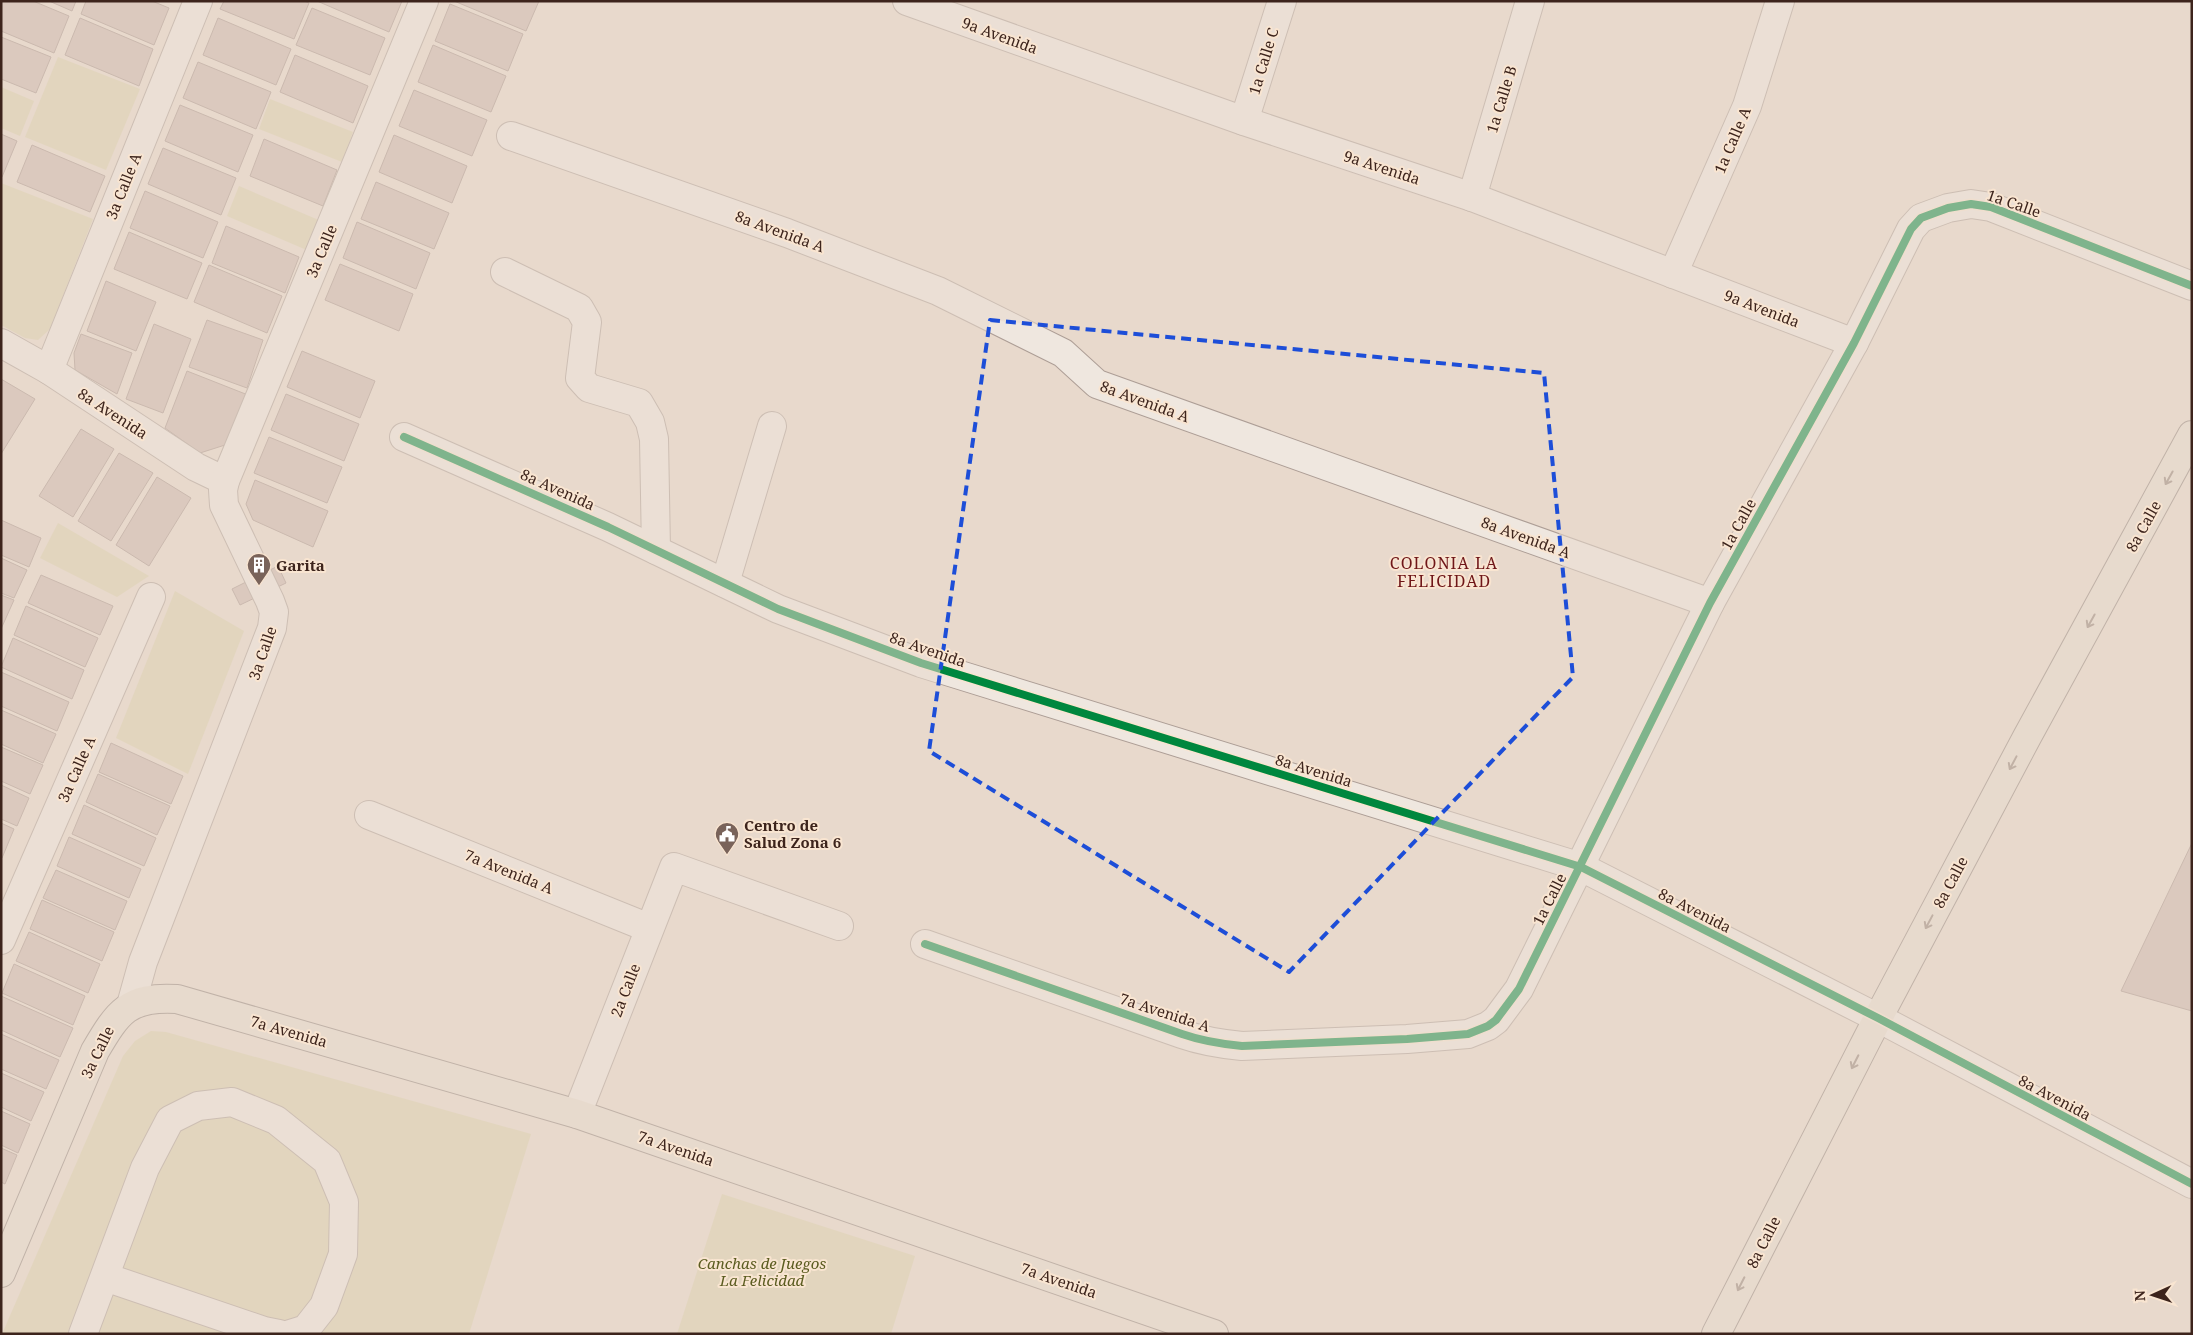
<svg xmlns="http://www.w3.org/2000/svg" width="2193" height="1335" font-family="'Noto Serif',serif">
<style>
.green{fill:#dcd1ad}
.building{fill:#ccb6ad;stroke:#a8938b}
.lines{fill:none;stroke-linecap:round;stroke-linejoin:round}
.minor-casing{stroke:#ad9e96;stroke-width:30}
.major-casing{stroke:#92847c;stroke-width:30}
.minor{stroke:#efe7df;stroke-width:28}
.major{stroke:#e7dbcf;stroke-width:28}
.cycleway-casing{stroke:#f9e5d1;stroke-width:11}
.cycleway{stroke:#00873e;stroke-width:8}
.oneway{stroke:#928076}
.marked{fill:none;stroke:#1d4ed8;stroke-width:4;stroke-dasharray:10 6;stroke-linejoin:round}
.labels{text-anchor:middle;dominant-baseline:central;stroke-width:4;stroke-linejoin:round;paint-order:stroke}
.street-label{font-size:15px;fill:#3d241c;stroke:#f9e5d1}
.poi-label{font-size:15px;font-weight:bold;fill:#3d241c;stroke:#f9e5d1;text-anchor:start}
.park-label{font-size:15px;font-style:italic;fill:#5b5c20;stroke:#f9e5d1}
.neighbourhood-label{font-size:16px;letter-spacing:1px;fill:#6f1618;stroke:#f9e5d1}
</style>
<rect width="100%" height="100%" fill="#e8d9cc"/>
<g class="green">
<polygon points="58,57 140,89 106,170 25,137"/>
<polygon points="1,87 34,101 20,136 1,128"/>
<polygon points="270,99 353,132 342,162 259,129"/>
<polygon points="1,183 93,219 50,329 38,340 25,338 1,325"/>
<polygon points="239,186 321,221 309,251 227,216"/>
<polygon points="58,523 149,576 117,597 40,558"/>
<polygon points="175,591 244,631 188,774 116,738"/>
<polygon points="151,1031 166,1032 531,1134 469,1334 2,1334 123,1056 135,1041"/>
<polygon points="722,1194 915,1256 891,1334 677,1334"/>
</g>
<g class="building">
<polygon points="1,1 33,1 69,16 54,53 1,31"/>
<polygon points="49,1 76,1 72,11"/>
<polygon points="86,1 152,1 169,8 154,45 81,14"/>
<polygon points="224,1 304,1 309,3 294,39 220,9"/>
<polygon points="317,1 402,1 389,32"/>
<polygon points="454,1 539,1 526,31"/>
<polygon points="450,4 523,34 508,71 435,41"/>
<polygon points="312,8 385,38 370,75 296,45"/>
<polygon points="80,18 153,49 139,86 65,55"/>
<polygon points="218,18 291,49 276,85 203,55"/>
<polygon points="1,37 51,57 36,93 1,79"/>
<polygon points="433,45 506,76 491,112 418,82"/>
<polygon points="295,55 368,86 353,123 280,92"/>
<polygon points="198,62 271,92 256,129 183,98"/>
<polygon points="414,90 487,120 472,156 399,126"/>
<polygon points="180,105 253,135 238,172 165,141"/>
<polygon points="1,134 17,141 2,177 1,176"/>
<polygon points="394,135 467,166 452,203 379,172"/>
<polygon points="264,139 337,170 323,206 250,176"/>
<polygon points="32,145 105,176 90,212 17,182"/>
<polygon points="163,148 236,178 221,215 148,184"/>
<polygon points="376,182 449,213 434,249 361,219"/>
<polygon points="145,191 218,222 203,258 130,228"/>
<polygon points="357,222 430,253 416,289 343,258"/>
<polygon points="226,226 299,257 285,293 212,263"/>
<polygon points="129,232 202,263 187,299 114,269"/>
<polygon points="340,264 413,294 399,331 325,300"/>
<polygon points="209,265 282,296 267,333 194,302"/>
<polygon points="106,281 156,302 136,351 87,331"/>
<polygon points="207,320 263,340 247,388 189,367"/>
<polygon points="154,324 191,339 163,413 126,399"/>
<polygon points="81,334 132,353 117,394 75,370 74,353"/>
<polygon points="302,351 375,381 360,418 287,387"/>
<polygon points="187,371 248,395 225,445 200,453 165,428"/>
<polygon points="1,379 35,399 1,454"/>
<polygon points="286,394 359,424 344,461 271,430"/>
<polygon points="81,429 114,449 73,517 39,496"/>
<polygon points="269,437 342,467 327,503 254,473"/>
<polygon points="119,453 153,473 111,541 78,521"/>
<polygon points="157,477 191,498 149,566 116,545"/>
<polygon points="255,480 328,511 313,547 253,520 246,504"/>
<polygon points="1,520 41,538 29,567 1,555"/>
<polygon points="1,558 27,570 14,598 1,593"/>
<polygon points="278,566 286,583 240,605 232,589"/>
<polygon points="41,575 113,606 100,635 28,603"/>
<polygon points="1,595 14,600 1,629"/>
<polygon points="26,606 98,638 85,667 14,635"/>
<polygon points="13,638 84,670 72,699 1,667"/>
<polygon points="1,672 69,702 57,731 1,706"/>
<polygon points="1,710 56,734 43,763 1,744"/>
<polygon points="111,743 183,776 171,804 99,772"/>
<polygon points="1,747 43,765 30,794 1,781"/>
<polygon points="98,774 170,806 157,835 86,802"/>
<polygon points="1,785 29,798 17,826 1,819"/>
<polygon points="84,805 156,838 144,866 72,834"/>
<polygon points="1,823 14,829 2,858 1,858"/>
<polygon points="69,837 141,869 129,898 57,866"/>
<polygon points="2192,843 2192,1011 2121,991"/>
<polygon points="56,870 127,901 115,930 43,898"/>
<polygon points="42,900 114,932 102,961 30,929"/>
<polygon points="29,932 100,964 88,993 16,961"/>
<polygon points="14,964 85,996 73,1025 2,993"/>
<polygon points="1,996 73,1028 60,1057 1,1030"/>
<polygon points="1,1034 59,1060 46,1089 1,1069"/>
<polygon points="1,1073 44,1092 31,1121 1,1107"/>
<polygon points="1,1111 30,1124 18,1153 1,1145"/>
<polygon points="1,1148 17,1155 5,1184 1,1182"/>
</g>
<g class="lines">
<g class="minor-casing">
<g id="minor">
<polyline points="907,1 1244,121 1472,197 1854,343"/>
<polyline points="1244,121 1282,1"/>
<polyline points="511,136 787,233 938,291 1063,353 1097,384 1710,603"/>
<polyline points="1472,197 1530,1"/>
<polyline points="505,272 579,308 587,322 580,378 589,388 639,403 650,422 654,439 656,550"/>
<polyline points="1673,274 1747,106 1780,1"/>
<polyline points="1,343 49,370 196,467 225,481"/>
<polyline points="49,370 198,1"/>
<polyline points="404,437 608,527 778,609 921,663 1581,867 1878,1018 2192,1184"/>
<polyline points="725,583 772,426"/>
<polyline points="369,815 649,928"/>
<polyline points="1,940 151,597"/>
<path d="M925,944l257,90c20,7 39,10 60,12l165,-7 61,-5 20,-8 8,-6 23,-31 191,-386 144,-260 57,-114 10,-11 27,-10 23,-4 20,3 201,79"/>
<polyline points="131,1005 143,962 272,628 274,612 270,601 224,505 223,490 225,481 424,1"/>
<polyline points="577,1114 674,867 839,926"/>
<polyline points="105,1277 264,1331 279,1334"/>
<polyline points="83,1334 145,1168 170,1120 198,1106 232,1102 276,1120 327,1161 344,1202 343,1254 324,1306 306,1329 290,1334"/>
</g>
</g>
<g class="major-casing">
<g id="major">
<path d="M1,1273l94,-222c23,-39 33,-55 82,-52l400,115 637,220"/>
<polyline points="1716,1334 1878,1018 2027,737 2192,435"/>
</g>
</g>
<use href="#minor" class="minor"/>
<use href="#major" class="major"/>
<g class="cycleway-casing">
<g id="cycleway">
<polyline points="404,437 608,527 778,609 921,663 1581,867 1878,1018 2192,1184"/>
<path d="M925,944l257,90c20,7 39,10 60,12l165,-7 61,-5 20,-8 8,-6 23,-31 191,-386 144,-260 57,-114 10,-11 27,-10 23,-4 20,3 201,79"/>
</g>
</g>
<use href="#cycleway" class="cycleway"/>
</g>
<defs><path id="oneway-shaft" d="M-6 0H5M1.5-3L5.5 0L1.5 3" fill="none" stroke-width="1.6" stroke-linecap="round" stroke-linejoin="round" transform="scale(1.25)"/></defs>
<g class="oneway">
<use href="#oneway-shaft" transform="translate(2169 478) rotate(119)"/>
<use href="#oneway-shaft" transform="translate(2091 621) rotate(119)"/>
<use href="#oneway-shaft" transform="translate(2013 763) rotate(118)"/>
<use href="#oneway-shaft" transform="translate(1929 922) rotate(118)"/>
<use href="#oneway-shaft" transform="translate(1855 1062) rotate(117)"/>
<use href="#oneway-shaft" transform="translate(1741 1284) rotate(117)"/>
</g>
<path d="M0 0H2193V1335H0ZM990,320l554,53 29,304 -284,295 -360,-221z" fill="#e8d9cc" fill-opacity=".55" fill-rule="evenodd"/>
<path class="marked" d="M990,320l554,53 29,304 -284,295 -360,-221z"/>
<defs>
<g id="building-pin" transform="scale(1.25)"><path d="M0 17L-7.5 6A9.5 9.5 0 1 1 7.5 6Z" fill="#79635a" stroke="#f9e5d1"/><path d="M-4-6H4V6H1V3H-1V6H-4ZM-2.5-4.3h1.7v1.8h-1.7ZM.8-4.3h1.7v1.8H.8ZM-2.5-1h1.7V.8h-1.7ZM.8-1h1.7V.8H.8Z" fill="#fff"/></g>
<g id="civic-pin" transform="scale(1.25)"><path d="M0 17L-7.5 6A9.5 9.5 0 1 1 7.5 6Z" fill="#79635a" stroke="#f9e5d1"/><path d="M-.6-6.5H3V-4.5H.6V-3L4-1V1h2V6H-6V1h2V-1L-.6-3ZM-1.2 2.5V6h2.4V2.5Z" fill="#fff"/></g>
</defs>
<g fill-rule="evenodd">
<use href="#building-pin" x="259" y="565"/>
<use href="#civic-pin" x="727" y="834"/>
</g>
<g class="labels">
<g class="street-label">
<text transform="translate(1000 35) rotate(20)">9a Avenida</text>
<text transform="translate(1263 61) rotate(-73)">1a Calle C</text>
<text transform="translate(1501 99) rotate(-73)">1a Calle B</text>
<text transform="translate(1732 140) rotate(-67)">1a Calle A</text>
<text transform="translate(1382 167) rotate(18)">9a Avenida</text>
<text transform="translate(123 186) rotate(-68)">3a Calle A</text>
<text transform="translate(2014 203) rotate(19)">1a Calle</text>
<text transform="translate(780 231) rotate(20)">8a Avenida A</text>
<text transform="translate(321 251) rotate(-67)">3a Calle</text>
<text transform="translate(1762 308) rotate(21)">9a Avenida</text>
<text transform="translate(1145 401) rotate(20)">8a Avenida A</text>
<text transform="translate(113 413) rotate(33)">8a Avenida</text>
<text transform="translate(558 489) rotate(24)">8a Avenida</text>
<text transform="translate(1738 524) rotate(-61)">1a Calle</text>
<text transform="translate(2143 526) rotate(-61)">8a Calle</text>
<text transform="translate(1526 537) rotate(20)">8a Avenida A</text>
<text transform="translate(928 649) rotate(19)">8a Avenida</text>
<text transform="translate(262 653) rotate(-71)">3a Calle</text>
<text transform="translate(76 769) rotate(-66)">3a Calle A</text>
<text transform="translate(1314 770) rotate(17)">8a Avenida</text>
<text transform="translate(509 871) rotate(22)">7a Avenida A</text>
<text transform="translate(1950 882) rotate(-62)">8a Calle</text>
<text transform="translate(1549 899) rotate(-63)">1a Calle</text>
<text transform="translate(1695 910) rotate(27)">8a Avenida</text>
<text transform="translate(625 990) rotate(-69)">2a Calle</text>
<text transform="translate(1165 1012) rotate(18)">7a Avenida A</text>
<text transform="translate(289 1031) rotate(16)">7a Avenida</text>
<text transform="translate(97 1052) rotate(-64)">3a Calle</text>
<text transform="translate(2055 1097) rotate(28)">8a Avenida</text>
<text transform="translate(676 1148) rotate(19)">7a Avenida</text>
<text transform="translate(1763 1242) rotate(-63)">8a Calle</text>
<text transform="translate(1059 1280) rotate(19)">7a Avenida</text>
</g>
<g class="poi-label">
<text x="276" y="565">Garita</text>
<text x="744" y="825">Centro de<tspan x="744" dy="17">Salud Zona 6</tspan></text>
</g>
<g class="park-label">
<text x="762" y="1263">Canchas de Juegos<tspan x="762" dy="17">La Felicidad</tspan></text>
</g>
<g class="neighbourhood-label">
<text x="1444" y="563">COLONIA LA<tspan x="1444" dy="18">FELICIDAD</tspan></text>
</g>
</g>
<rect width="2193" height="1335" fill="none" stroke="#3d241c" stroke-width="5"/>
<g transform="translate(2153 1295) rotate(267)" stroke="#f9e5d1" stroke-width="4" paint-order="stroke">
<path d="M0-4L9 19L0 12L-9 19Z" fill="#3d241c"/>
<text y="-8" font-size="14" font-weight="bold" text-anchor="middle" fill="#3d241c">N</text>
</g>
</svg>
